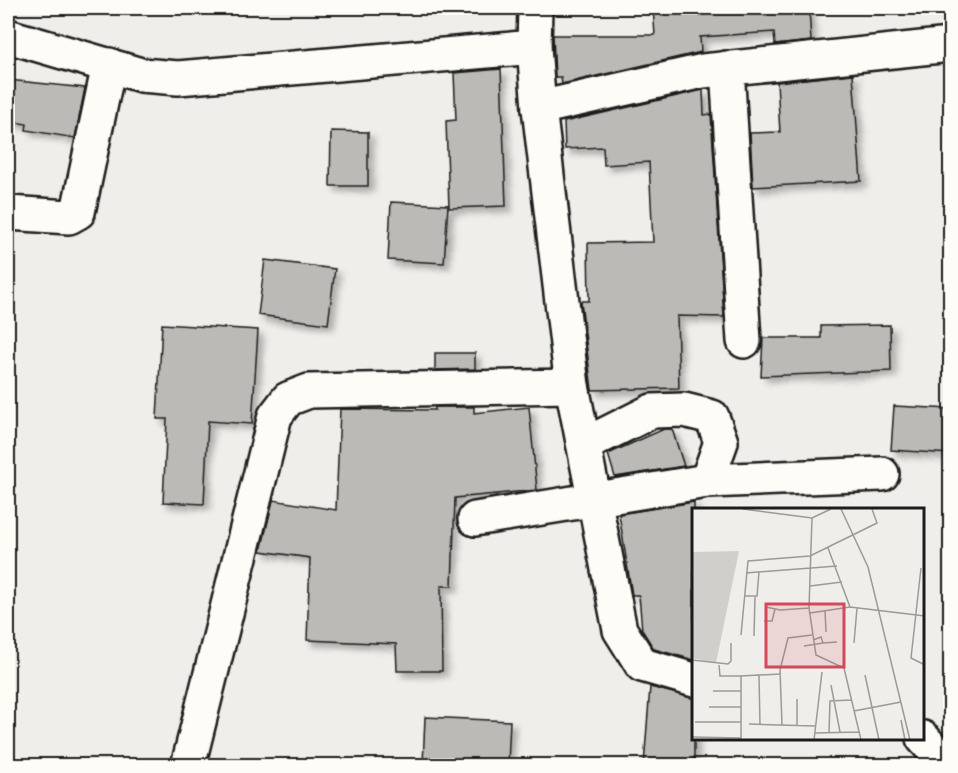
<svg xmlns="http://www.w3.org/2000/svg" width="958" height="773" font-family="Itim,sans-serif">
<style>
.building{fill:#bbbab6;stroke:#1c1c1c;stroke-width:1.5;filter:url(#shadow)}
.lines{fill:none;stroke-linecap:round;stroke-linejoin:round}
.minor-casing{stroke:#1c1c1c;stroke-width:38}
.minor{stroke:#fdfcf7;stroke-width:33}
.inset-road{fill:none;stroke:#9b9a98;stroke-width:1.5}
.view{fill:#d1495b;fill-opacity:0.15;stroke:#d1495b;stroke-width:3}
.inset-edge{fill:none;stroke:#1c1c1c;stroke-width:3}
</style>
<defs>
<filter id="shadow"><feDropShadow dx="5.5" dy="5.5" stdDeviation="3" flood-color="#0004"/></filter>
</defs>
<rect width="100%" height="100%" fill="#f0eeea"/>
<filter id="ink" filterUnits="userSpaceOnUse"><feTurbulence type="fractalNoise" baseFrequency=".0167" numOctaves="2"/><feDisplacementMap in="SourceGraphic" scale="12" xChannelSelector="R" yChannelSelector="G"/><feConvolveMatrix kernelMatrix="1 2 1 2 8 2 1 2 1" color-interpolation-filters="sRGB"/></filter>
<g filter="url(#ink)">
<g class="building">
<polygon points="653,8 809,8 811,41 775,45 774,32 700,37 701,52 562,84 561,77 555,77 553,35 655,35"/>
<polygon points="501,69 506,206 449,208 446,121 456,120 454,73"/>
<polygon points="853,74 861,181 753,187 750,133 780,132 777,82"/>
<polygon points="8,80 85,88 75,138 26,130 27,124 8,121"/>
<polygon points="703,90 704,115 711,114 724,317 677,316 679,388 592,390 581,301 589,301 588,243 653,242 649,162 604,165 603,147 565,149 564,122"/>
<polygon points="331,131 368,132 368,186 330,186"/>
<polygon points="391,202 448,205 444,263 388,260"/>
<polygon points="265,260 335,269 328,324 258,315"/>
<polygon points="162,324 258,330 252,424 208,421 204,504 163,502 167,419 157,419"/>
<polygon points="890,325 891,371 761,376 763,338 821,338 821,326"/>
<polygon points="435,353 475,353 475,369 435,370"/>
<polygon points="894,406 951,409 951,454 891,450"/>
<polygon points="435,407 474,407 474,413 529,407 537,490 455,498 452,586 441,586 442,671 397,671 396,644 307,640 310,558 261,551 273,500 336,510 340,409 435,410"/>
<polygon points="664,429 672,429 684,466 615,477 608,454"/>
<polygon points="694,502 694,660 654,649 642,630 639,595 632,595 619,514"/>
<polygon points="650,687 694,698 694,765 644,765"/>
<polygon points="425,717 510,721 508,765 423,765"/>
</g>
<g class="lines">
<g class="minor-casing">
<g id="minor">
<polyline points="535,8 534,47 539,108 572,386 620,630 642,665 694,680"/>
<polyline points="8,36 141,75 178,78 534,47"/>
<polyline points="727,68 744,341"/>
<polyline points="539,108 703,71 950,45"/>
<polyline points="8,213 69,217 78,212 109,65"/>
<polyline points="584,445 652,411 684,410 712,417 721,442 707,481 882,474"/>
<polyline points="475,519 707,481"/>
<polyline points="923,738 948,766"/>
<polyline points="188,766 275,416 288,399 309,391 572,386"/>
</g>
</g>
<use href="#minor" class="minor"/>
</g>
</g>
<g transform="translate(692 508)">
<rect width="232" height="232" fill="#f0eeea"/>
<path d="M47,43l-23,112 -24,-5v-106z" fill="#d0cfcc"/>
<path class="inset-road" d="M51,1l69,9 19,-9M149,1l27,58 42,173M120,10l-3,90 7,47 28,13 17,72M136,40l22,59M229,60l-10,90 14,7M54,65l91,-7M118,78l32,-4M52,88h13l2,-24M74,99l14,3 29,-2M133,102l1,22M118,105l40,-6 75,9M72,113h8l3,-12M49,127l7,-74 62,-5 67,-33 -5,-14M62,128l1,-39M121,132l8,-3 2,6 14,-1M162,135l3,-35M112,138l19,-3M0,152l36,4 3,-3v-18M27,157l1,11h21M67,167l1,50M173,167l14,65M139,177l9,47M21,183h28M17,199h32M162,203l47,-9M209,212l4,20M3,214h46M57,216l66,2M90,217l-2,-55 8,-32 24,-3M105,218v-27M123,225l44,-1M137,225l1,-32 21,-1M0,229l49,1M49,232v-64l40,-2M122,232l8,-68"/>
<path class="view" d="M74,96h78v63h-78z"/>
<rect width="232" height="232" class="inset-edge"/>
</g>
<rect width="958" height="773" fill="none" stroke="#fdfcf7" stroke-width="30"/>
<rect x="15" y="15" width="928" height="743" fill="none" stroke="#1c1c1c" stroke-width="2" filter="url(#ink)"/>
</svg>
